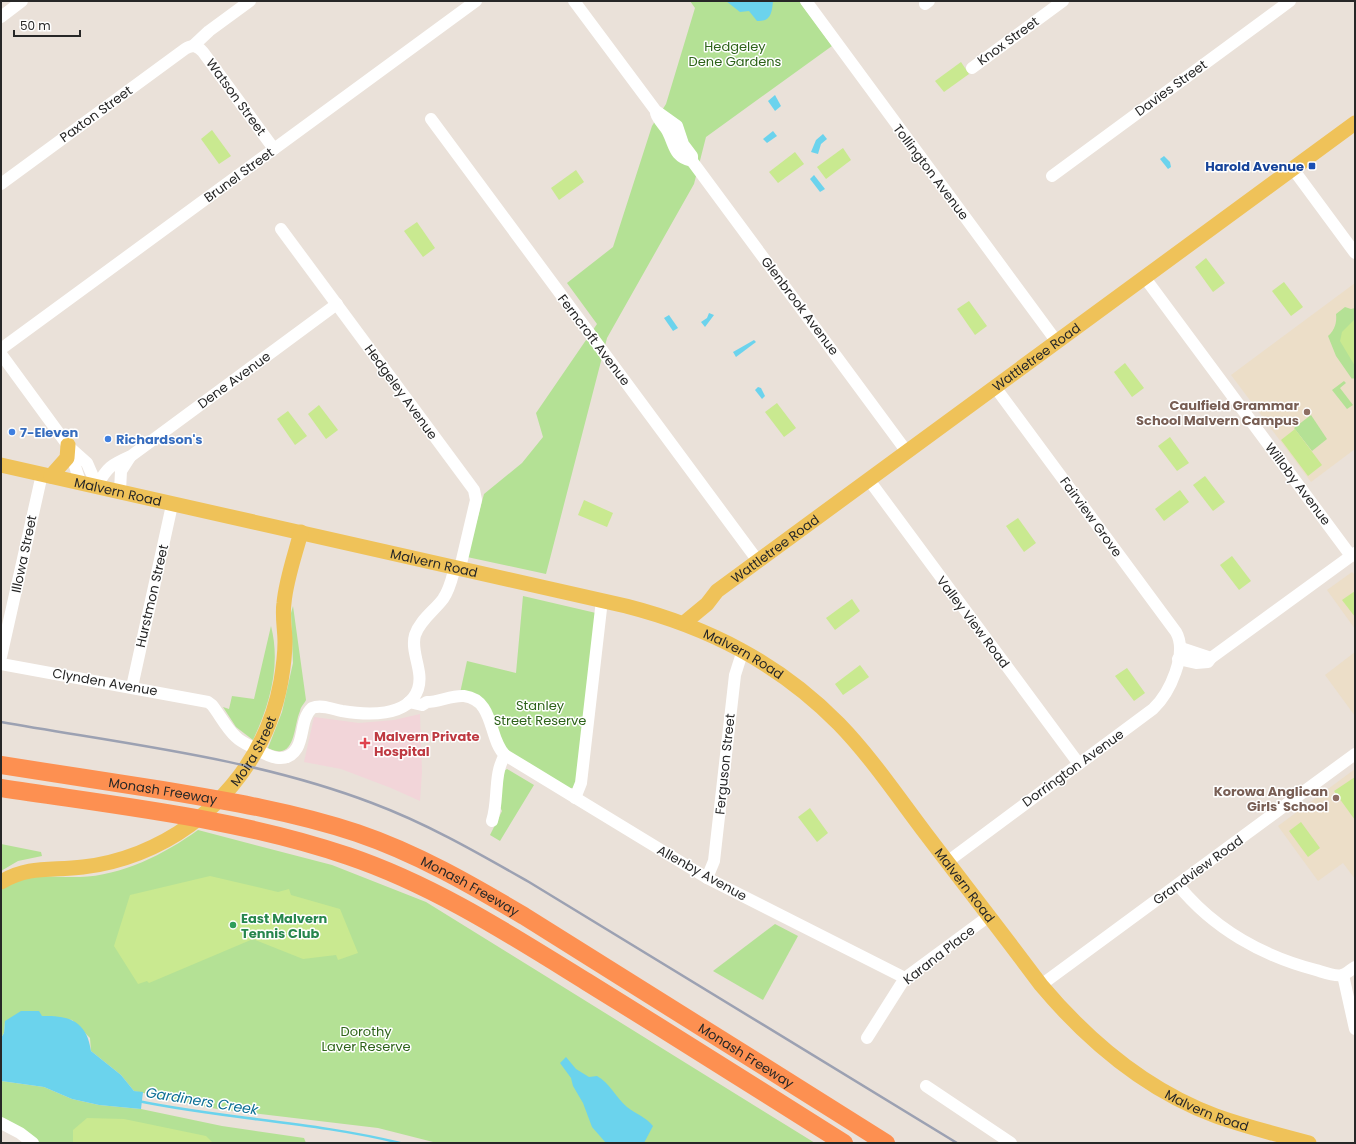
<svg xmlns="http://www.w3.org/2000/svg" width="1356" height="1144" font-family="Poppins,sans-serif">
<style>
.education{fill:#ecdec8}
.medical{fill:#f2d5d9}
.green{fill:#b4e195}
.pitch{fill:#c9e990}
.water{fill:#6bd3ed}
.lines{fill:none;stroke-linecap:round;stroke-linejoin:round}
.stream{stroke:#6bd3ed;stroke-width:2.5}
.minor{stroke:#fff;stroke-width:12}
.major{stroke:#efc259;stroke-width:15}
.highway{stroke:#fd9051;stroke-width:18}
.rail{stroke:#9ca1b2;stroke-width:2.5}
.transit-dot{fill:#1a4fb4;stroke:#fff;stroke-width:1.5}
.education-dot{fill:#8d6e63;stroke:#fff;stroke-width:1.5}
.shop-dot{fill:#3f7fe0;stroke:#fff;stroke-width:1.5}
.health-dot{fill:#e0444e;stroke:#fff;stroke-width:1.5}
.leisure-dot{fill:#2e9e5b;stroke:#fff;stroke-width:1.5}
.labels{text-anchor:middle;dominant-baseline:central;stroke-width:3;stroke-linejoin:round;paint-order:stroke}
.street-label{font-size:13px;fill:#272727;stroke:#fff}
.park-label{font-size:13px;fill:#2d6319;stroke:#fff}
.transit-label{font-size:13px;font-weight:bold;fill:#164399;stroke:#fff;text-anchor:end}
.education-label{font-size:13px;font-weight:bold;fill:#785e54;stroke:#fff;text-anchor:end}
.shop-label{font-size:13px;font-weight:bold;fill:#366cbe;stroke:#fff;text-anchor:start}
.health-label{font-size:13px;font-weight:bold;fill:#be3a42;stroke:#fff;text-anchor:start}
.leisure-label{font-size:13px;font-weight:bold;fill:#27864d;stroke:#fff;text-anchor:start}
.water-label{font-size:14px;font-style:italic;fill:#0e7095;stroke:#fff}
</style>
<rect width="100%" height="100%" fill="#eae1d9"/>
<g class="education">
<polygon points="1355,283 1355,449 1311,482 1231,375"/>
<polygon points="1352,572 1355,575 1355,629 1327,590"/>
<polygon points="1355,652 1355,716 1325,675"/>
<polygon points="1355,769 1355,879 1343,863 1318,881 1278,826"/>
</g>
<polygon class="medical" points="420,714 422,772 420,801 391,788 341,769 304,762 314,717 359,723 394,720"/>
<g class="green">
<polygon points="690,1 799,1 832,46 706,137 694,184 607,338 546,574 467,557 484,494 522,463 543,437 536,413 597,324 567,283 613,247 652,126 666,104 695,8"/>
<path d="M1345,307l6,2 4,-1v72l-2,-2 -1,1 -16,-23 -8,-20c7,-6 9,-14 8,-22z"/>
<polygon points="1344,381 1346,383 1340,388 1353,405 1347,409 1332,390"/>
<polygon points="1311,415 1327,439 1312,451 1294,428"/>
<polygon points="523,596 596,613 578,779 574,788 569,788 506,750 496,726 460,693 467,661 516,673"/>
<path d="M293,606l13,94c-2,4 -5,6 -6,11 -7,16 -4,51 -32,37l14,-36 11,-49 -2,-50z"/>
<path d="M271,626c10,39 -1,78 -18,114l-17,-13 -13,-20 6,2 3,-13 22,3z"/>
<polygon points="507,769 534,785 500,841 490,835 502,811 500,807 504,771"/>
<path d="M198,830l134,35 94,37 389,241h-378l-59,-15 -161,-19 -83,-18 -13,-16 -30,-24 -1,-13 -18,-18 -23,-4 -44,6 -1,11 -3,5v-148c28,-20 47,-12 79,-13 41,-1 85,-23 118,-47z"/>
<polygon points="1,844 41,852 42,856 18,861 1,871"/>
<polygon points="775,924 798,936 763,1000 713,971"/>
<polygon points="1,1081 44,1087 72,1099 99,1105 141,1109 222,1126 304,1138 306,1143 40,1143 30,1134 1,1118"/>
</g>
<g class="pitch">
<polygon points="961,62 969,74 944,92 935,81"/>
<polygon points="212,130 231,156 219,164 201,139"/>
<polygon points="843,148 851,160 826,179 817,167"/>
<polygon points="795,152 804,164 778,183 769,172"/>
<polygon points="576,170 584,182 559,200 551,188"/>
<polygon points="417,222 435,248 423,257 404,231"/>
<polygon points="1206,258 1225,283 1213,292 1195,267"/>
<polygon points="1284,282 1303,307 1291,316 1272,291"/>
<polygon points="969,301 987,326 975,335 957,309"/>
<polygon points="1355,319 1355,366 1340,341 1342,332"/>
<polygon points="1125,363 1144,388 1132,397 1114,372"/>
<polygon points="777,403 796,428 784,437 765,412"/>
<polygon points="319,405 338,430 326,439 308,414"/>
<polygon points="288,411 307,436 295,445 277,419"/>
<polygon points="1295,429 1322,465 1308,476 1281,440"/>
<polygon points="1170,437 1189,463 1177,471 1158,446"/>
<polygon points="1205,476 1225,502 1213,511 1193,485"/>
<polygon points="1180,490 1189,502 1164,521 1155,509"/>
<polygon points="584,500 613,513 607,527 578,515"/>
<polygon points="1018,518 1036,543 1024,552 1006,526"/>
<polygon points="1232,556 1251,581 1239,590 1220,565"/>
<polygon points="1355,591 1355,617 1342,600"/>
<polygon points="852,599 860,611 835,630 826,618"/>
<polygon points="860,665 869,677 843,695 835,684"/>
<polygon points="1127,668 1145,693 1134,701 1115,676"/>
<polygon points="1355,777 1355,820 1334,791"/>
<polygon points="810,808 828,833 817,842 798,817"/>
<polygon points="1301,822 1320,848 1308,857 1289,831"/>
<polygon points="210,876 278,892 289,889 291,895 340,909 358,953 338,960 336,955 303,959 253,939 149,983 147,981 138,984 114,946 130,895"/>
<polygon points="87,1118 124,1119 206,1136 213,1143 73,1143 73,1130"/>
</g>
<g class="water">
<path d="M726,1h47c-1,11 -2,21 -16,20l-8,-10 -9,1z"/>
<polygon points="775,95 781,106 775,111 768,101"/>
<polygon points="773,131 777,136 767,143 763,139"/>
<polygon points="823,134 827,139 821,144 818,154 811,152 816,140"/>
<polygon points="1164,156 1170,162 1171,167 1168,169 1160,159"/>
<polygon points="814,175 825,189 820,192 810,179"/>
<polygon points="709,313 714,315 705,327 701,322 707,318"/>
<polygon points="669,315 678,328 673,331 664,318"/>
<polygon points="754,340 756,342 736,357 733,352"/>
<polygon points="758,387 761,388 765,396 762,399 755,390"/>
<path d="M21,1011h18l3,5c28,-1 45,6 49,35l30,24 13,16 9,1 -2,17 -42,-4 -27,-6 -28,-12 -43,-6v-43l3,-5 1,-12z"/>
<path d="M566,1057l10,12 13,8 8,-1c13,7 19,22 30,31 9,7 19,10 26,19l-9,17h-38l-14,-16 -9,-24 -10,-17 -2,-8 -11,-15z"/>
</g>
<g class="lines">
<path class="stream" d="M138,1101c87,18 177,21 262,42"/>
<g class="minor">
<polyline points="574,1 656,111 677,126 683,144 692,156 692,161 907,452"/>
<polyline points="806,1 1057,342"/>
<polyline points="925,4 929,1"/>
<polyline points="1,17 22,1"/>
<polyline points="193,46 209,31 250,1"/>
<polyline points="972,68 1063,1"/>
<path d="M656,113c2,7 9,13 12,19 7,14 6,25 24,29"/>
<polyline points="431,119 758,561"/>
<polyline points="1293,169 1355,253"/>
<polyline points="1052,176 1290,1"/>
<path d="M1,184l184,-135c7,-5 13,-3 18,3l71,97"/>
<polyline points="281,229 474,490 476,500 460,568"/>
<polyline points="1145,278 1351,556"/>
<polyline points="1,349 476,1"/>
<polyline points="1,354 69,447 87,463 97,486"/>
<polyline points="69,447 80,482"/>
<polyline points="869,480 1079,764"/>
<path d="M97,486c10,-19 14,-21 34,-30l206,-152"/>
<polyline points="120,491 121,471 130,457"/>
<polyline points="1181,648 1211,658"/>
<polyline points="1,657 42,474"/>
<polyline points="1178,659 1196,663 1208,662 1211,658 1355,553"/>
<path d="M1,664l207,38 4,3c8,10 14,23 24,32 5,5 12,8 18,11 14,8 32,18 43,0 7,-12 4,-30 15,-40 9,-4 20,1 30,3 24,4 66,7 76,-22 6,-18 -8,-37 -3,-54 5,-15 19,-24 28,-36 7,-10 9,-21 12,-32"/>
<polyline points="132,687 172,505"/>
<path d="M409,702l13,3 5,-3c12,0 25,-7 37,-6 31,4 24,43 41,59l202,123 198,100"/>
<polyline points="575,798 581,783 602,600"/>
<path d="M492,821c7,-21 1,-47 13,-66"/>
<path d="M947,862l206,-153c17,-16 35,-56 23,-77l-181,-245"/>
<polyline points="707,878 714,861 735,675 743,650"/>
<path d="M1178,885c35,43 84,71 138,85 7,2 19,7 26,5 5,-1 9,-6 13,-8"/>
<polyline points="1343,975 1355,1029"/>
<polyline points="1041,985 1355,754"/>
<polyline points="867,1038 905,978 989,916"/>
<polyline points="926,1086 1011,1143"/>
<polyline points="1,1123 20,1133 33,1143"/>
</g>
<g class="major">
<path id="s1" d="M1,465l625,141c82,21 153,57 213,118 32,33 59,73 87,110 38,50 77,100 115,151 48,57 105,105 175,131 31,11 62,19 93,27"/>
<polyline points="51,476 67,458 68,445"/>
<path id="s2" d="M684,623l23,-19 10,-13 638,-468"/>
<path id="s3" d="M1,882c29,-17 51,-11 82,-15 19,-2 38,-7 56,-14 73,-29 128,-94 142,-172 2,-12 4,-26 4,-39 0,-13 -3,-26 -1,-39 2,-23 11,-48 17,-71"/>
</g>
<g class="highway">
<path id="s4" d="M1,765c54,8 107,17 161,25 66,11 132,22 195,43 59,20 113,51 167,83l362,227"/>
<path d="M1,788c116,18 235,30 347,68 86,29 163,79 239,126 86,53 171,107 257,161"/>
</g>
<path class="rail" d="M1,722c124,22 253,36 371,81 56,21 106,50 157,79l428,261"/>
</g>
<rect class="transit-dot" x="1308" y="162" width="8" height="8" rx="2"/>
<g class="education-dot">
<circle cx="1307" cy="412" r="4"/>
<circle cx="1336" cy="798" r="4"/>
</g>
<g class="shop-dot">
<circle cx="12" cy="432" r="4"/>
<circle cx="108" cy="439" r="4"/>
</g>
<path class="health-dot" d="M363 737h4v4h4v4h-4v4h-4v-4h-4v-4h4z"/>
<circle class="leisure-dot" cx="233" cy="925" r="4"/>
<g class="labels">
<g class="street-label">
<text transform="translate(1008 41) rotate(-36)">Knox Street</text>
<text transform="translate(1171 88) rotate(-36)">Davies Street</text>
<text transform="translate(236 97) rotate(54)">Watson Street</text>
<text transform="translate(96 114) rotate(-36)">Paxton Street</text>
<text transform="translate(931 172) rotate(53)">Tollington Avenue</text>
<text transform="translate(239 175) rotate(-36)">Brunel Street</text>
<text transform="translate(800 306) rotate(53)">Glenbrook Avenue</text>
<text transform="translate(594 340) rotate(53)">Ferncroft Avenue</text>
<text stroke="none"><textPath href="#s2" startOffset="442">Wattletree Road</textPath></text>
<text transform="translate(234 380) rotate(-36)">Dene Avenue</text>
<text transform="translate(401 392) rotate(54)">Hedgeley Avenue</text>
<text transform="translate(1298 484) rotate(53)">Willoby Avenue</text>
<text stroke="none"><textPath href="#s1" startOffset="120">Malvern Road</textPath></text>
<text transform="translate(1091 517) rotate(54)">Fairview Grove</text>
<text stroke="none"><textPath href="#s2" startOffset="118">Wattletree Road</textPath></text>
<text transform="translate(24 554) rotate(-78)">Illowa Street</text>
<text stroke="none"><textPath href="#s1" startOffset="444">Malvern Road</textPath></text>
<text transform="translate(152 596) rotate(-77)">Hurstmon Street</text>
<text transform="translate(973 622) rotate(53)">Valley View Road</text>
<text stroke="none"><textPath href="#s1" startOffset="768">Malvern Road</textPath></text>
<text transform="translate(105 682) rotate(10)">Clynden Avenue</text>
<text stroke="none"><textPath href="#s3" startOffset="299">Moira Street</textPath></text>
<text transform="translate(725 764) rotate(-84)">Ferguson Street</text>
<text transform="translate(1073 768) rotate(-36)">Dorrington Avenue</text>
<text stroke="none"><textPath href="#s4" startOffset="164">Monash Freeway</textPath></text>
<text transform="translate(1198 870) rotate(-36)">Grandview Road</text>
<text transform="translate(702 873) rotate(29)">Allenby Avenue</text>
<text stroke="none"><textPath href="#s1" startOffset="1092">Malvern Road</textPath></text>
<text stroke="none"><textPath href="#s4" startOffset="488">Monash Freeway</textPath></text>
<text transform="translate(939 955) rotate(-38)">Karana Place</text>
<text stroke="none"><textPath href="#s4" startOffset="812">Monash Freeway</textPath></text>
<text stroke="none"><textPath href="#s1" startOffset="1428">Malvern Road</textPath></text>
</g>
<g class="park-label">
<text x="735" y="46">Hedgeley<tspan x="735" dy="15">Dene Gardens</tspan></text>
<text x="540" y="705">Stanley<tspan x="540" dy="15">Street Reserve</tspan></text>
<text x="366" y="1031">Dorothy<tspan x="366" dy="15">Laver Reserve</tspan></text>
</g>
<g class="transit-label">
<text x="1304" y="166">Harold Avenue</text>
</g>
<g class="education-label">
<text x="1299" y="405">Caulfield Grammar<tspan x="1299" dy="15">School Malvern Campus</tspan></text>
<text x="1328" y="791">Korowa Anglican<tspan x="1328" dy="15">Girls' School</tspan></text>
</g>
<g class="shop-label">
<text x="20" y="432">7-Eleven</text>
<text x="116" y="439">Richardson's</text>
</g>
<g class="health-label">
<text x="374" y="736">Malvern Private<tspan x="374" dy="15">Hospital</tspan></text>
</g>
<g class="leisure-label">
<text x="241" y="918">East Malvern<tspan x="241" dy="15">Tennis Club</tspan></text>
</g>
<g class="water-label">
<text transform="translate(202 1101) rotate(9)">Gardiners Creek</text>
</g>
</g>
<rect width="1356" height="1144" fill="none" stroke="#272727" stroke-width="4"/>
<path d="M14 30v6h66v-6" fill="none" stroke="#272727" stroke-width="2"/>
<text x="20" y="30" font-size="12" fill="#272727" stroke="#ffffff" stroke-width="3" paint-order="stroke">50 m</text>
</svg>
